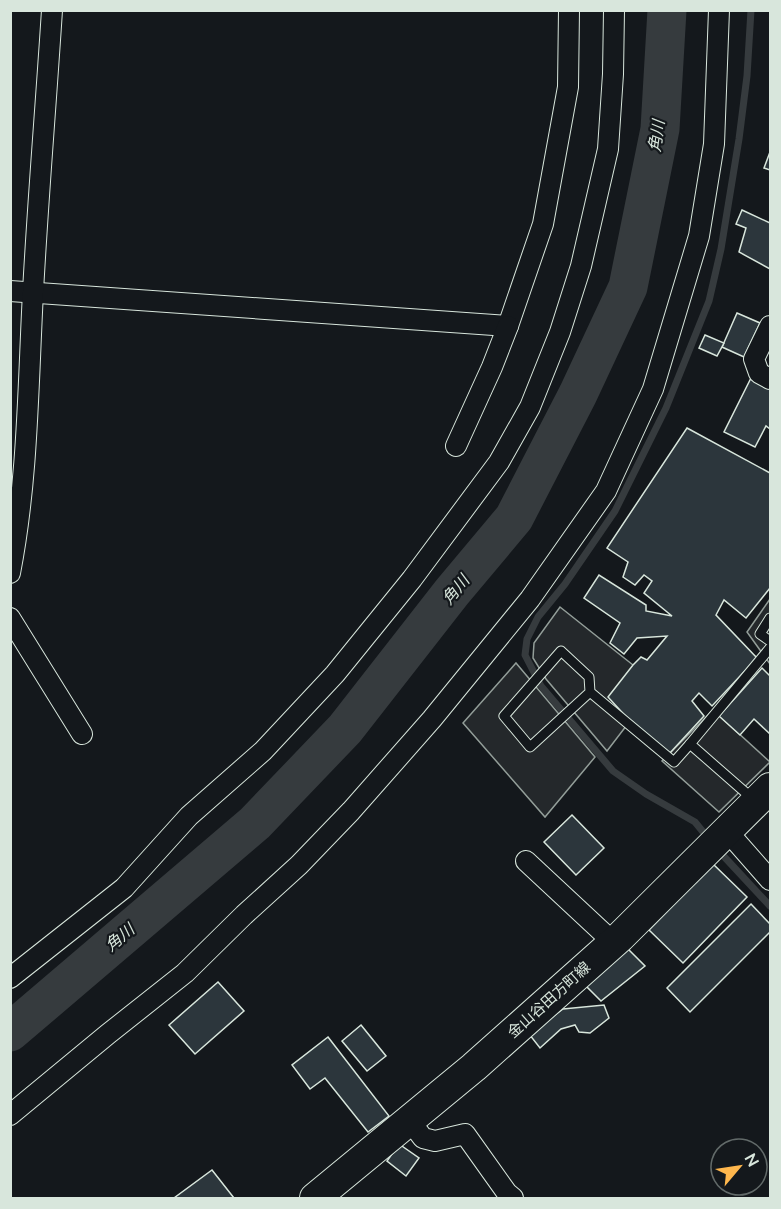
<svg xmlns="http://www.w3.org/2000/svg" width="781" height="1209" font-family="'Nunito Sans','Noto Sans JP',sans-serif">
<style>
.parking{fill:#24282b;stroke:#939e99;stroke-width:1.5}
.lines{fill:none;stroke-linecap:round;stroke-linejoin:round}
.stream{stroke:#363b3e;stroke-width:7}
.river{stroke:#363b3e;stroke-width:39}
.building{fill:#2c363c;stroke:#d8e6dc;stroke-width:1.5}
.lane-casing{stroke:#d8e6dc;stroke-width:11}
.street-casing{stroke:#d8e6dc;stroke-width:22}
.primary-casing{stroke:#d8e6dc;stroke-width:32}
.lane{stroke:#14181c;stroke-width:9}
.street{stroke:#14181c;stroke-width:20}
.primary{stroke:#14181c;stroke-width:30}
.labels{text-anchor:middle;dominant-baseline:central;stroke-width:4.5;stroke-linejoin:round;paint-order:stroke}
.street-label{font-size:15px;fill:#d8e6dc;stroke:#14181c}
.water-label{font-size:16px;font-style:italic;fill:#d8e6dc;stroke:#14181c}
</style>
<rect width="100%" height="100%" fill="#14181c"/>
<g class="parking">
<polygon points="770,599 770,664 747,632"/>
<polygon points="560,607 633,665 630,721 607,751 546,679 533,658 534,643"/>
<polygon points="516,663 595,757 545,817 463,723"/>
<polygon points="713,710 770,762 719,812 662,761"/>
</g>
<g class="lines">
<g class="stream">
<polyline points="708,838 695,822 646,794 613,771 541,686 525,655 527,639 538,617 565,584 615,511 666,408 709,301 721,249 739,139 747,76 751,10"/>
<polyline points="717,849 770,906"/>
</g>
<polyline class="river" points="10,1032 255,823 345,729 452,592 514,518 578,394 628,287 660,129 667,10"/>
</g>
<g class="building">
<polygon points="770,152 770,170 764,168"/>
<polygon points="742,210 770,223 770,269 739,252 746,228 736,224"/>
<polygon points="737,313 760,323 744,357 722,347"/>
<polygon points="705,335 724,343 717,356 699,348"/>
<polygon points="751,378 770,389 770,429 766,426 755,447 724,432"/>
<polygon points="687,428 770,473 770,588 746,618 724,600 716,615 757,658 712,706 699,693 692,701 704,716 669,754 630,721 608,697 633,665 641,657 647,660 667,636 637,638 624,654 610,643 620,623 584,598 599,575 646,605 646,611 672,616 644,593 652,581 644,575 635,585 623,577 628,562 607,548"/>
<polygon points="762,668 770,676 770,734 754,719 740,735 719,716"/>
<polygon points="572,815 604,848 576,875 544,842"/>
<polygon points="713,864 747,897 683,963 649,930"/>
<polygon points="751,904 770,924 770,932 690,1012 667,988"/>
<polygon points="627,948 645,966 601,1001 584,984"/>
<polygon points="218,982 244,1011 195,1054 169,1025"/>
<polygon points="604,1005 609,1018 590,1033 579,1032 575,1025 561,1029 540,1048 529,1034 563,1009"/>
<polygon points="361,1025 386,1056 367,1071 342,1041"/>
<polygon points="328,1037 389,1116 368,1132 325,1078 310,1089 292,1065"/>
<polygon points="399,1144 419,1158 406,1176 387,1161"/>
<polygon points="212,1170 234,1198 174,1198"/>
</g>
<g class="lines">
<g class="lane-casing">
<g id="lane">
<polyline points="770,618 760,634 770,641"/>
<polyline points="590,692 530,747 504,716 561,651 589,677 590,692 674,762 690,744"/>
<polyline points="754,800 690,744 770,648"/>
</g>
</g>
<g class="street-casing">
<g id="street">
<polyline points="10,291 508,326 543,224 568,87 569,10"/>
<polyline points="770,326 754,359 759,373 770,379"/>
<polyline points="456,446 492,367 508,326"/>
<path d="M10,573c18,-93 18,-187 23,-281 5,-94 13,-188 19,-282"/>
<polyline points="10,618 82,734"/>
<polyline points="727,831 770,880"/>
<polyline points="526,861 614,943"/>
<polyline points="10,978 124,888 189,816 263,751 335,674 412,579 499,462 530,407 560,332 581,266 608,149 613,74 614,10"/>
<polyline points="10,1115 108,1034 185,973 244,915 299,865 351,811 432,719 530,599 606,491 653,389 699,236 714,144 719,10"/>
<polyline points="410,1121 423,1138 435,1141 465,1134 507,1193 513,1198"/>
</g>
</g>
<g class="primary-casing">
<polyline id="primary" points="315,1198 474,1067 620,937 770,788"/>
</g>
<use href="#lane" class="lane"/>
<use href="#street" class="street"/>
<use href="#primary" class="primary"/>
</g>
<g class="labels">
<g class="street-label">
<text transform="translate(549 1000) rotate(-42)">金山谷田方町線</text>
</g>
<g class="water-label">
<text transform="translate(657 136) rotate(-82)">角川</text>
<text transform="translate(456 590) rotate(-51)">角川</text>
<text transform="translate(120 938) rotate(-40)">角川</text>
</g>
</g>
<rect width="781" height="1209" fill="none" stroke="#d8e6dc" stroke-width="24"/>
<g transform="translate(739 1167) rotate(61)"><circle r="28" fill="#14181c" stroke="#626a69" stroke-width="1.5"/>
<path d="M0-4.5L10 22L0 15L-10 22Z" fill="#ffb74d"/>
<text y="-9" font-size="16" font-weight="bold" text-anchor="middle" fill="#d8e6dc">N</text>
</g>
</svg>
